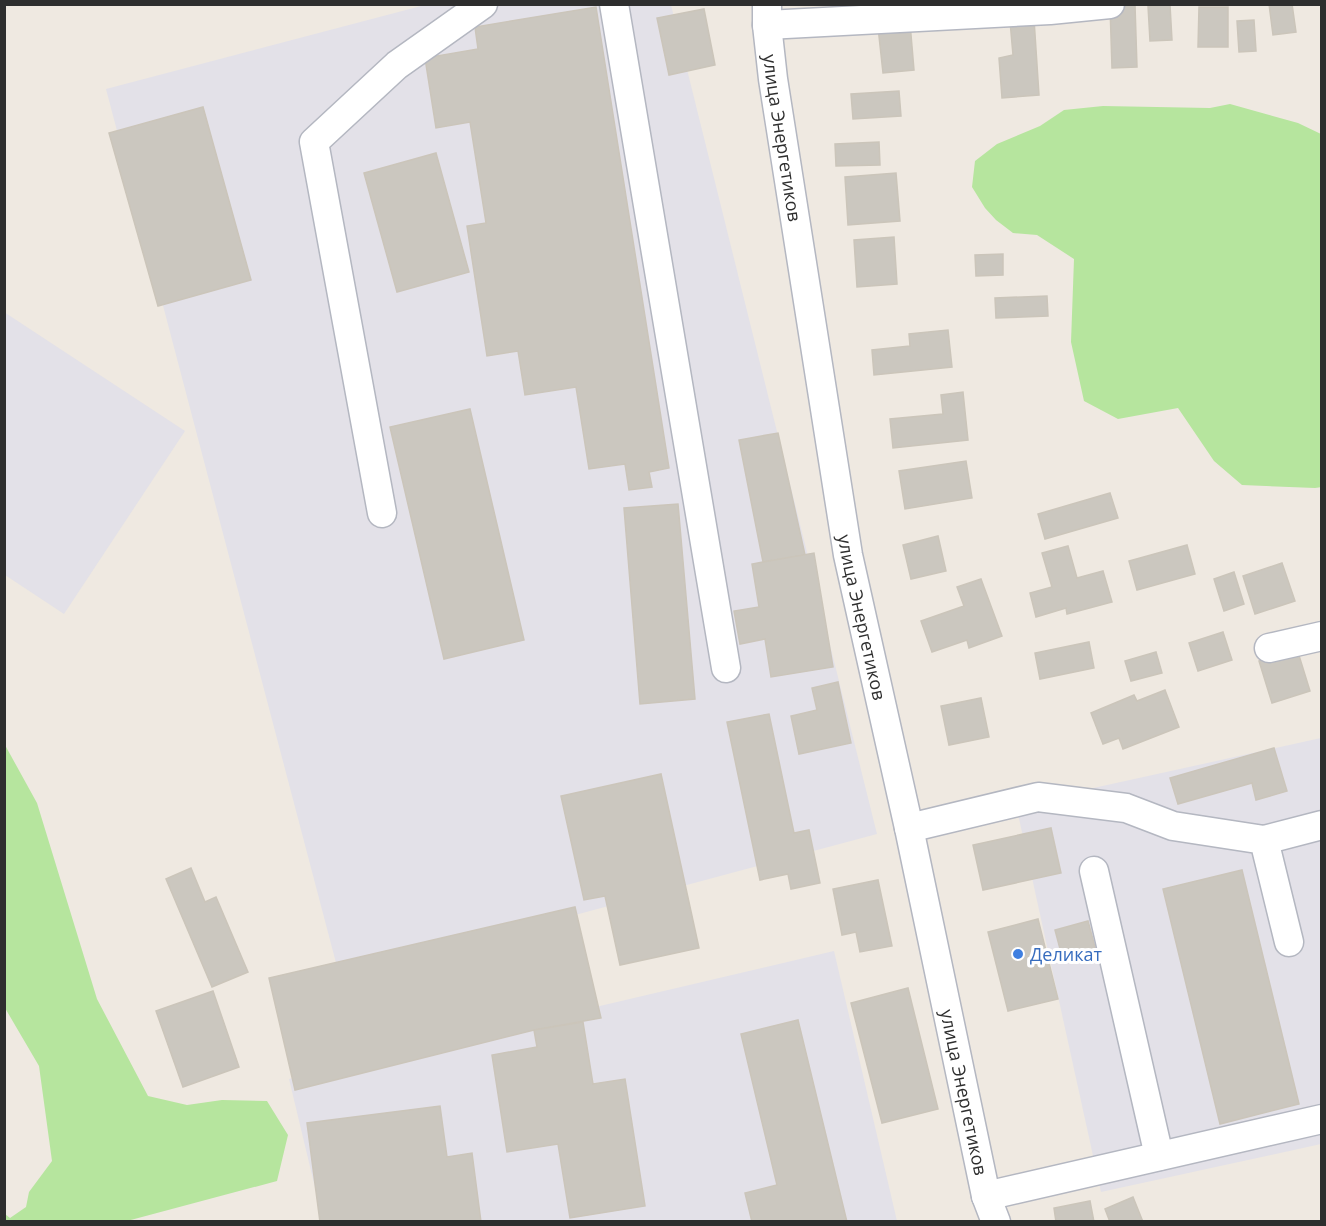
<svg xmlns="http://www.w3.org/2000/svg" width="1326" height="1226" font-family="'Open Sans',sans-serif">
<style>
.industrial{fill:#e3e1e8}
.green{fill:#b6e59e}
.building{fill:#cbc7bf;stroke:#cbc5ba;stroke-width:1.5}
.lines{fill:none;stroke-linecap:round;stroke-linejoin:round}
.minor-casing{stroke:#b4b7c1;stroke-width:31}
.minor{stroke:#fff;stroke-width:28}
.shop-dot{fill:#3f7fe0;stroke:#fff;stroke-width:2}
.labels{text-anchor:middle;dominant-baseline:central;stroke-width:6;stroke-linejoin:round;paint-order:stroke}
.street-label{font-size:18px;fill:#2e2e2e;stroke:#fff}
.shop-label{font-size:18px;fill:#366cbe;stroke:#fff;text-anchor:start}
</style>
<rect width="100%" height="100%" fill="#efe9e1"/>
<g class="industrial">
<polygon points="425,5 671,5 877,834 340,978 106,89"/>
<polygon points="4,312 185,431 64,614 5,575"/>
<polygon points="1321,738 1321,1144 1101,1192 1016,805"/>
<polygon points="834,951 897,1221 323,1221 289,1079"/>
</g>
<g class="green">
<polygon points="1230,104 1298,123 1321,134 1322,487 1315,488 1242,485 1214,461 1178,408 1118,419 1084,401 1071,342 1074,259 1037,235 1013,233 996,220 985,208 972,187 975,161 997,144 1040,126 1064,110 1103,106 1210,108"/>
<polygon points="5,745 37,803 97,999 148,1096 187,1105 222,1100 267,1101 288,1135 277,1181 127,1221 5,1221 5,1214 10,1218 26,1207 29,1192 52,1161 39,1066 5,1008"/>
</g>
<g class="building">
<polygon points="1269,4 1292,4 1296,32 1273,35"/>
<polygon points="1135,5 1137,67 1112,68 1110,6"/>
<polygon points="1170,5 1172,40 1150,41 1148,6"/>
<polygon points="596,7 669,468 649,472 652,487 629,490 625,464 589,469 576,387 525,395 518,351 487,356 467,226 486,223 470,122 436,128 425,58 478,49 475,27"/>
<polygon points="1199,7 1228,7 1228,47 1198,47"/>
<polygon points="704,9 715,65 669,75 657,18"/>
<polygon points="1034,19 1039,95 1002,98 999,58 1013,55 1010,21"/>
<polygon points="1254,20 1256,51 1239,52 1237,21"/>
<polygon points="910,23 914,70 883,73 878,27"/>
<polygon points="899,91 901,116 853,119 851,94"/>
<polygon points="203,107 251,280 158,306 109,133"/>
<polygon points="879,142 880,165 836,166 835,144"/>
<polygon points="436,153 469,272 397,292 364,173"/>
<polygon points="896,173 900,221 848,225 845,177"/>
<polygon points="894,237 897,284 857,287 854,240"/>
<polygon points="1003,254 1003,275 976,276 975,255"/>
<polygon points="1047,296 1048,316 996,318 995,298"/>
<polygon points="948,330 952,367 874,375 872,350 910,346 909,334"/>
<polygon points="963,392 968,440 893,448 890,419 943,414 941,395"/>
<polygon points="470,409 524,640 444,659 390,427"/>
<polygon points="778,433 805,555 763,562 739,440"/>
<polygon points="966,461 972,498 905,509 899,471"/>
<polygon points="1110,493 1118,518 1045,539 1038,514"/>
<polygon points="678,504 695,699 640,704 624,508"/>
<polygon points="938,536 946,571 911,579 903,545"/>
<polygon points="1187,545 1195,574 1137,590 1129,561"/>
<polygon points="1068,546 1077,578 1103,571 1112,602 1067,614 1066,608 1036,617 1030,593 1052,587 1042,553"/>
<polygon points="814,553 833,667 771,677 765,639 740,644 734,611 759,607 752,564"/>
<polygon points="1282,563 1295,601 1255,614 1243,576"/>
<polygon points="1234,572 1244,604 1224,611 1214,579"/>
<polygon points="981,579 1002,636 969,648 967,640 932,652 921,621 964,606 957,587"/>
<polygon points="1223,632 1232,660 1198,671 1189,643"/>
<polygon points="1089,642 1094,668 1040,679 1035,653"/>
<polygon points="1297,649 1310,691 1272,703 1259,661"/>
<polygon points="1156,652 1162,673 1131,681 1125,661"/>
<polygon points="838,682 851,743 799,754 791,716 817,710 812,688"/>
<polygon points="1165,690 1179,727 1123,749 1119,738 1103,744 1091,713 1134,695 1137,701"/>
<polygon points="981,698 989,737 949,745 941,706"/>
<polygon points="769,714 794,833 809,830 820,883 791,889 788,874 760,880 727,722"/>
<polygon points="1274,748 1287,791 1256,800 1252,783 1178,804 1170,778"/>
<polygon points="661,774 699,948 620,965 605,896 584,900 561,796"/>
<polygon points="1051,828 1061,873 983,890 973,845"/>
<polygon points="191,868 205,902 216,897 248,972 212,987 166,879"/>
<polygon points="1242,870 1299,1104 1220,1124 1163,889"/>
<polygon points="878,880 892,946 860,952 856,932 842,935 833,889"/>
<polygon points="575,907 601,1018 534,1030 295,1090 269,978"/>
<polygon points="1038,919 1058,999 1008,1011 988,932"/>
<polygon points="1088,921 1096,951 1063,960 1055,930"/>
<polygon points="908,988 938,1109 882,1123 851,1003"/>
<polygon points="213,991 239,1067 183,1087 156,1011"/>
<polygon points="798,1020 847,1222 752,1222 745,1193 777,1185 741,1034"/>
<polygon points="583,1022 593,1084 625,1079 645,1206 570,1218 558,1144 507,1152 492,1055 537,1047 534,1030"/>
<polygon points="440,1106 447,1157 472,1153 481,1222 320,1222 307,1123"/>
<polygon points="1133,1197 1143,1222 1110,1222 1105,1209"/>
<polygon points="1090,1201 1094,1222 1056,1222 1054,1208"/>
</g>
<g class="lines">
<g class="minor-casing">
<g id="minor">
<polyline points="614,4 726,668"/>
<path id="s1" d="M767,4v21l6,54 75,476 61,273 77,368 10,26"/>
<polyline points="767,25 1050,10 1110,4"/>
<polyline points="382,513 314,142 397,65 483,4"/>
<polyline points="1269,648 1322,636"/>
<polyline points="909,828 1038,797 1126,808 1173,826 1264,840 1289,942"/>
<polyline points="1264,840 1322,825"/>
<polyline points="1094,871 1159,1156"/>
<polyline points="986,1196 1322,1119"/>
</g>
</g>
<use href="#minor" class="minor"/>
</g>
<circle class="shop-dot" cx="1018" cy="954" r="6"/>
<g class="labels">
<g class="street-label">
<text stroke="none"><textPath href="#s1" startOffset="135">улица Энергетиков</textPath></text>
<text stroke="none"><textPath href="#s1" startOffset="621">улица Энергетиков</textPath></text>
<text stroke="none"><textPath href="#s1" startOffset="1107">улица Энергетиков</textPath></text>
</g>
<g class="shop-label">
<text x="1030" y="954">Деликат</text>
</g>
</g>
<rect width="1326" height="1226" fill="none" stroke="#2e2e2e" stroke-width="12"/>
</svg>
